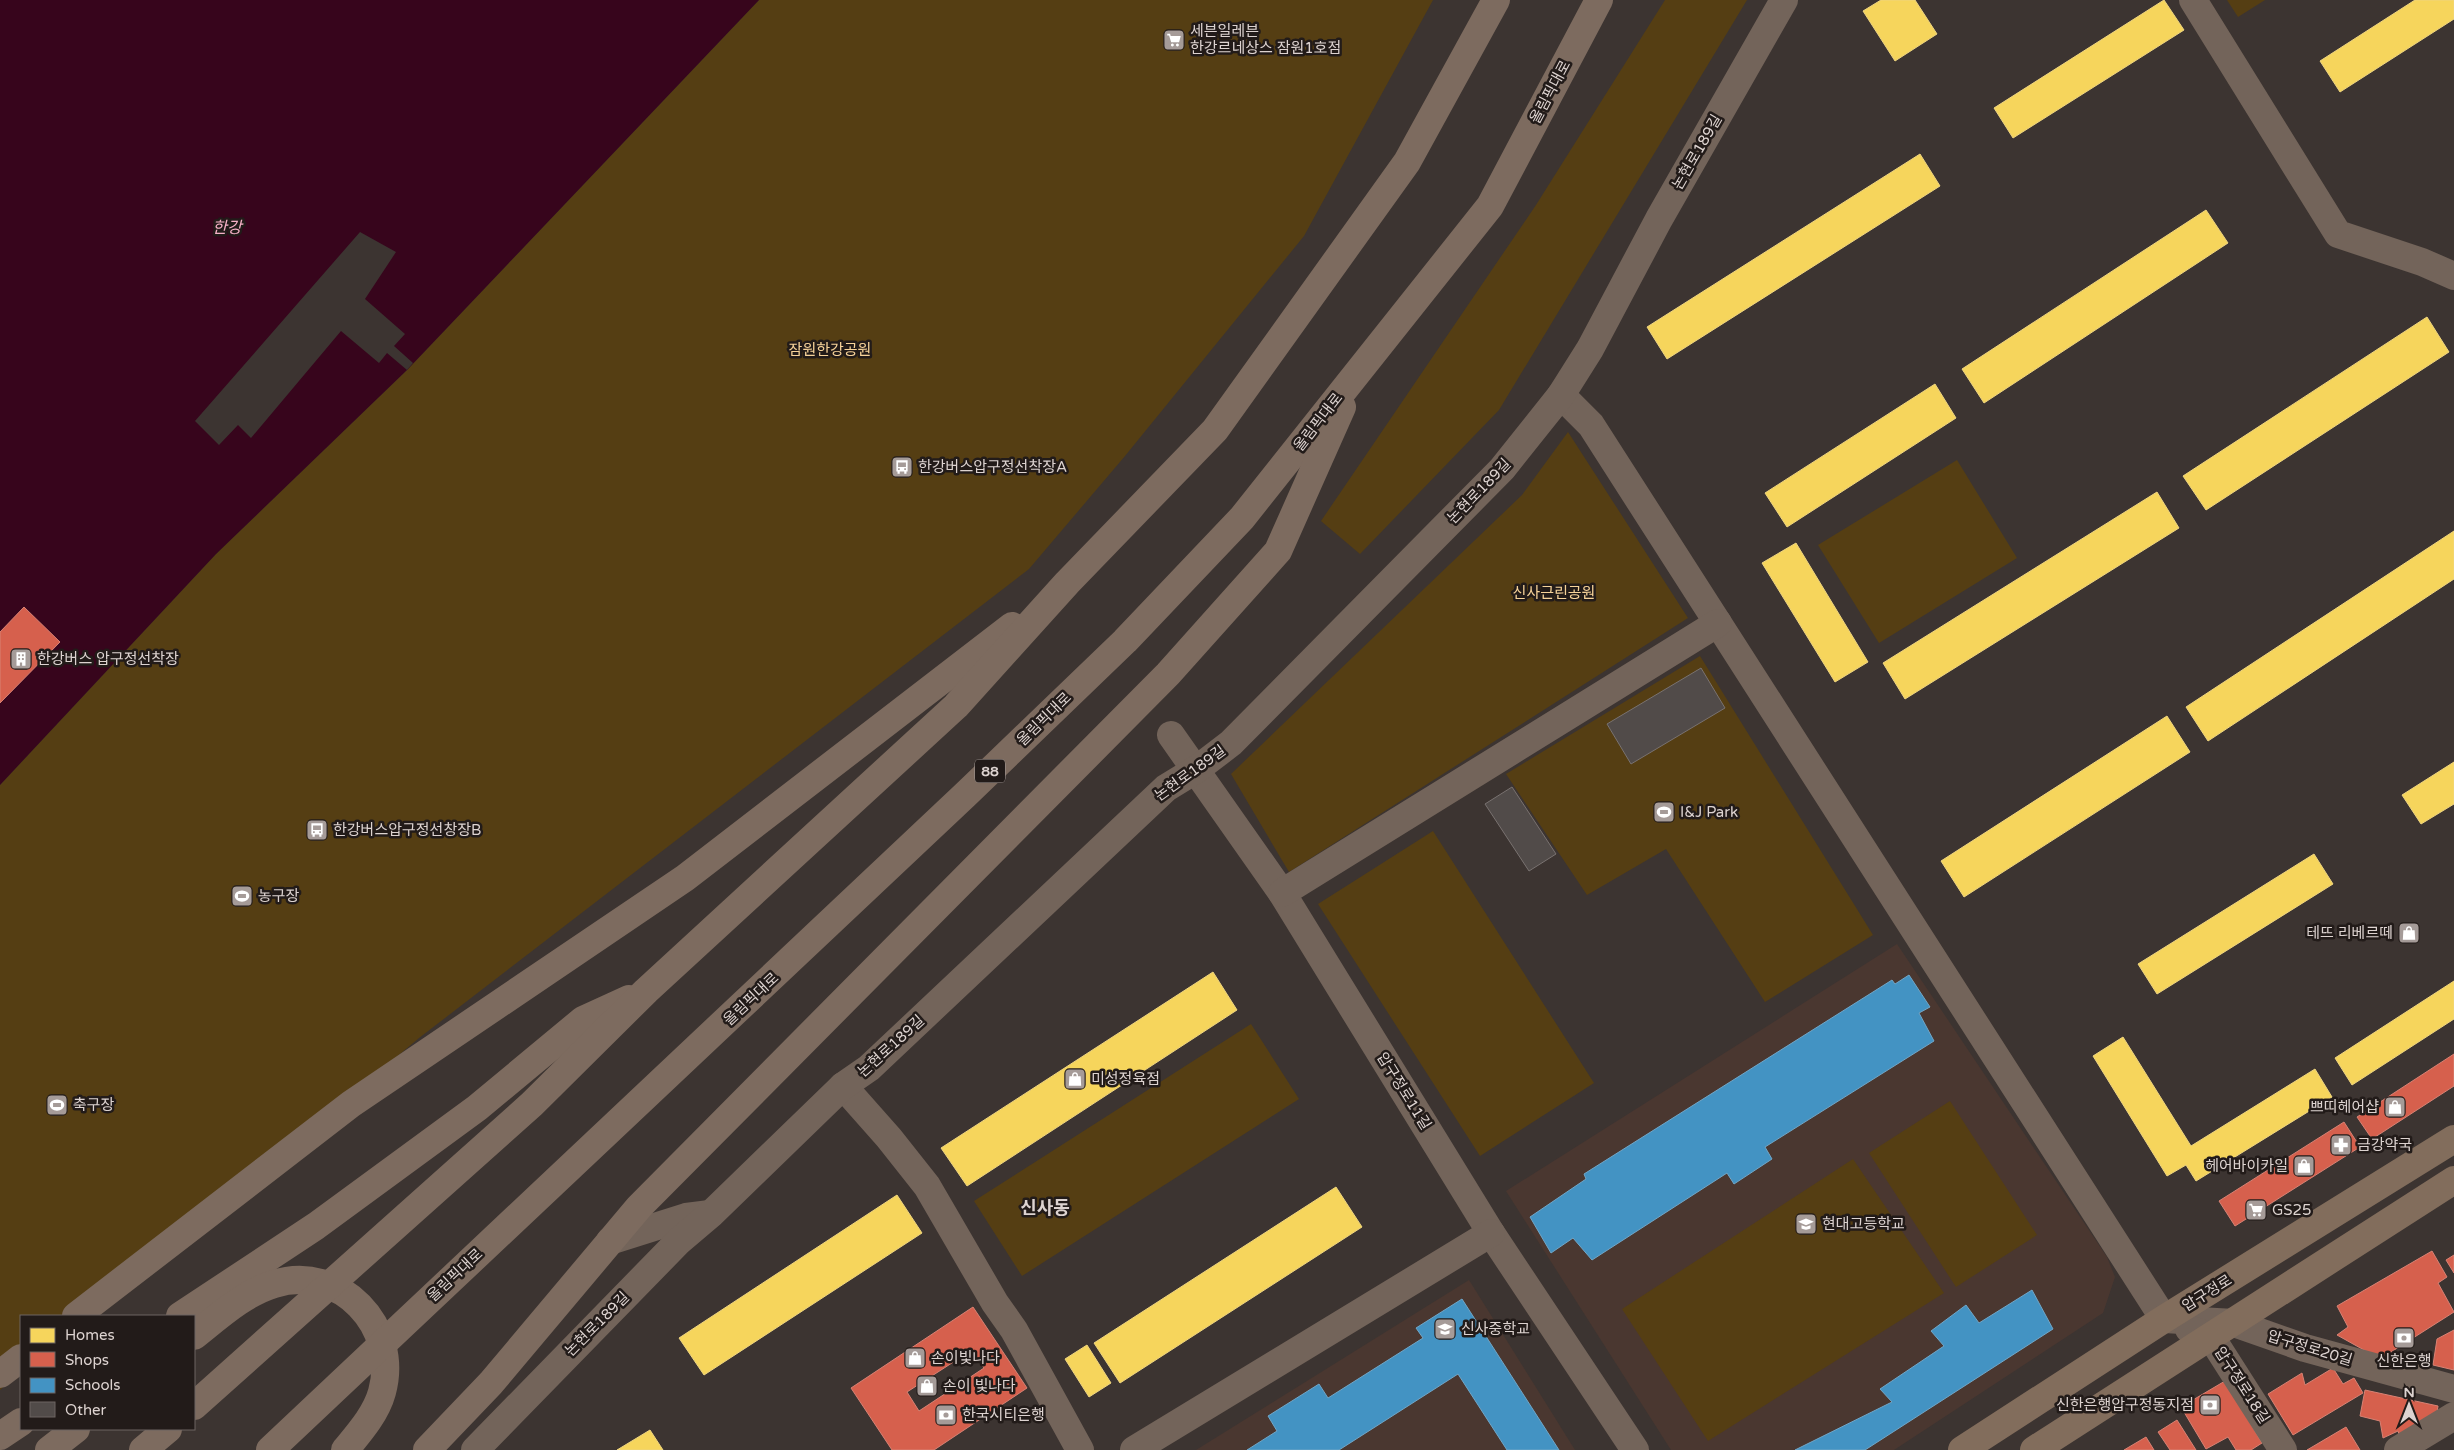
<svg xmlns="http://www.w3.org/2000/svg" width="2454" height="1450" font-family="'Varela Round','Noto Sans KR',sans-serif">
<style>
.built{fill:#4a3730}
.green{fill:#553e13}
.water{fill:#37051c}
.pier{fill:#3c3431}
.homes{fill:#f6d55c;stroke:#eed47f}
.shops{fill:#d6604d;stroke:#d88274;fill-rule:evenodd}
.schools{fill:#4393c3;stroke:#71a6c7}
.building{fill:#514b49;stroke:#797270}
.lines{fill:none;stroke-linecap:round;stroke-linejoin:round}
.minor{stroke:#73645a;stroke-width:28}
.major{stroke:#826d5c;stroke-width:28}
.highway{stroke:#7d6b5f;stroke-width:28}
.labels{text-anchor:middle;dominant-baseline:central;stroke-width:5;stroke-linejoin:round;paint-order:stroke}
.shield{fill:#221b19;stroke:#a59c99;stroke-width:1}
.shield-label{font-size:14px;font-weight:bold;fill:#ddd3d0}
.poi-label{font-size:15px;fill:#ddd3d0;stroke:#221b19;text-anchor:start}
.street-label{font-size:15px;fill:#ddd3d0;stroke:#221b19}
.park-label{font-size:15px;fill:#f7d399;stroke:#221b19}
.water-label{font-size:16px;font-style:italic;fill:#f5b0c6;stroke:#221b19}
.quarter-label{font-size:18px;font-weight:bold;fill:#ddd3d0;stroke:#221b19}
</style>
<rect width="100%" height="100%" fill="#3c3431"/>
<g class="built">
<polygon points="1897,944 2107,1257 2115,1277 2103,1313 1894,1450 1671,1450 1506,1191"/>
<polygon points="1469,1280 1575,1450 1196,1450"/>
</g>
<g class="green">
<polygon points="759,0 1433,0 1304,236 1125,456 1029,569 419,1038 88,1316 21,1316 21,1372 0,1390 0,785 216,554 407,370"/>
<polygon points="1665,0 1747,0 1499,410 1360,554 1321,521 1536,205"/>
<polygon points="2227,0 2265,0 2238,17"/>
<polygon points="1568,432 1688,618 1289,872 1231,774 1522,495"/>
<polygon points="1957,460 2017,558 1879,643 1818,545"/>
<polygon points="1700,656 1873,935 1765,1002 1666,849 1587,895 1506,774"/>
<polygon points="1433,831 1594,1083 1480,1156 1318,904"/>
<polygon points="1251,1024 1299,1099 1022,1276 974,1201"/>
<polygon points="1950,1101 2037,1235 1956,1287 1869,1153"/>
<polygon points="1853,1159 1944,1293 1708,1441 1622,1309"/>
</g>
<polygon class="water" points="0,0 759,0 407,370 216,554 0,785"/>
<polygon class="pier" points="360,232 396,252 365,299 405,334 394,346 413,363 407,370 387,353 379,363 341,331 251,438 238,425 219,445 195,421"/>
<g class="homes">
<polygon points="1881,0 1915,0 1937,34 1895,61 1863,11"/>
<polygon points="2164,0 2184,30 2013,138 1994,108"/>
<polygon points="2415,0 2454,0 2454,19 2340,92 2320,61"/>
<polygon points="1920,154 1940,186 1667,359 1647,327"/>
<polygon points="2206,210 2228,243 1984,403 1962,369"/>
<polygon points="2427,317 2449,352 2206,510 2183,476"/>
<polygon points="1935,384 1956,418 1787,527 1765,493"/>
<polygon points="2157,492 2179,528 1905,699 1883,663"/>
<polygon points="2454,531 2454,579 2208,741 2186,707"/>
<polygon points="1796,543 1868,662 1835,682 1762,563"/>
<polygon points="2167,716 2190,752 1964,897 1941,861"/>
<polygon points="2454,762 2454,804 2421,824 2402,795"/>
<polygon points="2314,854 2333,884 2157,994 2138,964"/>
<polygon points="1213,972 1237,1010 967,1186 941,1148"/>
<polygon points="2454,981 2454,1019 2352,1085 2335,1058"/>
<polygon points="2123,1037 2191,1146 2315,1069 2332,1097 2196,1181 2186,1165 2167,1176 2093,1056"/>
<polygon points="1336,1187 1362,1227 1120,1383 1094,1343"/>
<polygon points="897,1195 922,1233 704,1375 679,1338"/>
<polygon points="1087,1345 1111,1383 1089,1397 1065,1359"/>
<polygon points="650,1430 663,1450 617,1450"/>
</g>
<g class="shops">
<polygon points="24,607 60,642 0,703 0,632"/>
<polygon points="2454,1054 2454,1086 2372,1139 2357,1117"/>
<polygon points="2344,1122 2360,1147 2235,1226 2219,1201"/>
<polygon points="2432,1251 2447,1277 2438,1283 2454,1312 2380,1359 2337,1335 2348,1327 2337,1306"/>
<polygon points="2454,1255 2454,1273 2446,1260"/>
<path d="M973,1307l54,81 -93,62h-42l-41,-62zM972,1350l12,18 -65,43 -12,-19z"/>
<polygon points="2454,1330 2454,1370 2433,1365 2437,1339"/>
<polygon points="2333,1368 2343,1384 2354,1378 2363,1393 2293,1435 2268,1394 2302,1373 2305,1385"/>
<polygon points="2225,1381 2262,1443 2251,1450 2236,1450 2228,1437 2206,1449 2181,1407"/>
<polygon points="2365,1390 2438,1406 2435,1427 2402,1443 2398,1431 2383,1438 2380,1421 2360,1416"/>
<polygon points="2177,1420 2196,1450 2170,1450 2158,1432"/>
<polygon points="2346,1427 2360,1450 2307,1450"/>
<polygon points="2146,1437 2154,1450 2124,1450"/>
</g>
<g class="schools">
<polygon points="1909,975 1930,1007 1919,1013 1934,1041 1765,1147 1772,1159 1734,1184 1727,1173 1592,1260 1573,1238 1551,1253 1530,1217 1586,1179 1584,1174 1892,980 1895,984"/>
<polygon points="2032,1290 2053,1329 1865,1450 1795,1450 1892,1402 1880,1389 1944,1346 1931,1331 1966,1305 1979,1323"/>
<polygon points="1462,1299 1559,1450 1507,1450 1458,1374 1339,1450 1247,1450 1277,1431 1268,1416 1319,1384 1328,1398 1423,1338 1416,1328"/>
</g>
<g class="building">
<polygon points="1701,668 1725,708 1631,764 1607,724"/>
<polygon points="1512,787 1556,854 1529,871 1485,804"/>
</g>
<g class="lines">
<g class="minor">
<polyline points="2193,0 2338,234 2422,262 2454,276"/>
<polyline points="1561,395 1591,425 2164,1319"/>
<polyline points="1171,735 1282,893 1491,1233 1635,1450"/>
<polyline points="1282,893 1718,623"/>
<polyline points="843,1086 889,1138 927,1186 995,1303 1014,1330 1080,1450"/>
<polyline points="610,1241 686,1217 710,1214"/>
<polyline points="2164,1319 2234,1323 2305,1348 2454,1389"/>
<polyline points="2189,1329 2211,1337 2283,1450"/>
<polyline points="475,1450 679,1241 712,1213 843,1086 869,1068 1166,788 1197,769 1231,743 1502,469 1561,395 1590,349 1659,219 1784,0"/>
<polyline points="1134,1450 1491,1233"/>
<polyline points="2398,1450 2454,1416"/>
</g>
<g class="major">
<polyline points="1962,1450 2164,1319 2454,1139"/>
<polyline points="2034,1450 2454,1180"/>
</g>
<g class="highway">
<polyline points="76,1316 351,1104 685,878 1012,626"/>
<polyline points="180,1316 316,1226 477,1108 583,1020 629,999"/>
<path d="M194,1336c24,-19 50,-43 80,-52 66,-21 126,43 108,108 -6,22 -23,41 -37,58"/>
<polyline points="0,1374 21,1358"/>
<polyline points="194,1406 532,1104 646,991 956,706 1067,583 1215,430 1407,162 1496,0"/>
<polyline points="0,1436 21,1422"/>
<polyline points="49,1450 76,1429"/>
<polyline points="143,1450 168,1429"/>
<polyline points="270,1450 965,795 1125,641 1242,518 1490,206 1599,0"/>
<polyline points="427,1450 491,1383 639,1207 1168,674 1278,551 1342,407"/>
</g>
</g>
<defs>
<g id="supermarket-square" transform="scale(1.125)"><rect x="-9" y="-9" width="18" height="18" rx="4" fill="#a59b98" stroke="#221b19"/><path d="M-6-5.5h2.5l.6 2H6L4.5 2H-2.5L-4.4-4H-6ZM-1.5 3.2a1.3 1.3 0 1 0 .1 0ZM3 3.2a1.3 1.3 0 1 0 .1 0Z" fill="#fff"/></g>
<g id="bus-square" transform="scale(1.125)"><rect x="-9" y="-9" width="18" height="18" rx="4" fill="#a59b98" stroke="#221b19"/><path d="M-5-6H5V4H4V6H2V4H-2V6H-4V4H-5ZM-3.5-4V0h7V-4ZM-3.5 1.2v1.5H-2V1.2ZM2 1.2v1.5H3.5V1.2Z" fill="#fff"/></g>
<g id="building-square" transform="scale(1.125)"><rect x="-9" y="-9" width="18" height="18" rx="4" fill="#a59b98" stroke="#221b19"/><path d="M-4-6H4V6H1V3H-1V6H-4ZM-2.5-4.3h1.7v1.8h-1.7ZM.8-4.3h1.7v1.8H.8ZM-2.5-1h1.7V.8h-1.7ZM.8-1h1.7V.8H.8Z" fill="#fff"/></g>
<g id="stadium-square" transform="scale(1.125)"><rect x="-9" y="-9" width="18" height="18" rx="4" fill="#a59b98" stroke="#221b19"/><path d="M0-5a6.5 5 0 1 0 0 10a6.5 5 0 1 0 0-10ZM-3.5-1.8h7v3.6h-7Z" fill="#fff"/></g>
<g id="shop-square" transform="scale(1.125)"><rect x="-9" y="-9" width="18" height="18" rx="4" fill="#a59b98" stroke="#221b19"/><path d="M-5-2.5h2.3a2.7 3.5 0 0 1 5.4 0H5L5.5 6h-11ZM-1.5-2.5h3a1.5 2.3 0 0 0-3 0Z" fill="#fff"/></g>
<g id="pharmacy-square" transform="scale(1.125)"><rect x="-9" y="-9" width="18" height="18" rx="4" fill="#a59b98" stroke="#221b19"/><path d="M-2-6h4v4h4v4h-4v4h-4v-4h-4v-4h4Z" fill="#fff"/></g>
<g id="school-square" transform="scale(1.125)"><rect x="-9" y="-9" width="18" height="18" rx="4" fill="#a59b98" stroke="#221b19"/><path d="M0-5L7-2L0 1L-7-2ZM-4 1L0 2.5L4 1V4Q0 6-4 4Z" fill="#fff"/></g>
<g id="bank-square" transform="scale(1.125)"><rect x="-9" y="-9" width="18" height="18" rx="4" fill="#a59b98" stroke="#221b19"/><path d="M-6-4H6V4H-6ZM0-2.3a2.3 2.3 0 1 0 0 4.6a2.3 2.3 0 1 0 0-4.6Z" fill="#fff"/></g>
</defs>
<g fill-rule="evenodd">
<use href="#supermarket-square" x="1174" y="40"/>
<use href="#bus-square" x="902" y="467"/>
<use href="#building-square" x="21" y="659"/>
<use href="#stadium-square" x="1664" y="812"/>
<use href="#bus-square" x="317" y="830"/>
<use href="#stadium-square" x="242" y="896"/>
<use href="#shop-square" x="2409" y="933"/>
<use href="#shop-square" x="1075" y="1079"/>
<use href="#stadium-square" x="57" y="1105"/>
<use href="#shop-square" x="2395" y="1107"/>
<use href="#pharmacy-square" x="2341" y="1145"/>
<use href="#shop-square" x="2304" y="1166"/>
<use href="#supermarket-square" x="2256" y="1210"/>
<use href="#school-square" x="1806" y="1224"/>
<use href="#school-square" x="1445" y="1329"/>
<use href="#bank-square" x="2404" y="1338"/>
<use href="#shop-square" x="915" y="1358"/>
<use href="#shop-square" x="927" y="1386"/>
<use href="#bank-square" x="2210" y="1405"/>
<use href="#bank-square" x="946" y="1415"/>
</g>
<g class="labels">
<rect class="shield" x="975" y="759.5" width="30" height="23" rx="4"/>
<g class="shield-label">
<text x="990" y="771">88</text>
</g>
<g class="poi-label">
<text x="1190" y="31">세븐일레븐<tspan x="1190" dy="17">한강르네상스 잠원1호점</tspan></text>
<text x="918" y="467">한강버스압구정선착장A</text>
<text x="37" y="659">한강버스 압구정선착장</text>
<text x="1680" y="812">I&amp;J Park</text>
<text x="333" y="830">한강버스압구정선창장B</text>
<text x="258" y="896">농구장</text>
<text x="2393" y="933" text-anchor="end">테뜨 리베르떼</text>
<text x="1091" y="1079">미성정육점</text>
<text x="73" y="1105">축구장</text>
<text x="2379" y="1107" text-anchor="end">쁘띠헤어샵</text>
<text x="2357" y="1145">금강약국</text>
<text x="2288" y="1166" text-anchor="end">헤어바이카일</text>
<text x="2272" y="1210">GS25</text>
<text x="1822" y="1224">현대고등학교</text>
<text x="1461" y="1329">신사중학교</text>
<text x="931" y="1358">손이빛나다</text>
<text x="2404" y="1361" text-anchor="middle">신한은행</text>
<text x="943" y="1386">손이 빛나다</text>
<text x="2194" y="1405" text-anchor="end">신한은행압구정동지점</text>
<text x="962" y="1415">한국시티은행</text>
</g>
<g class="street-label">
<text transform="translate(1550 92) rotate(-62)">올림픽대로</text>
<text transform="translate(1697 152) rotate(-60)">논현로189길</text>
<text transform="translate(1318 422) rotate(-52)">올림픽대로</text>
<text transform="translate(1479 491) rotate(-46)">논현로189길</text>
<text transform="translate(1044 719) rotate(-44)">올림픽대로</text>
<text transform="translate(1190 773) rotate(-36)">논현로189길</text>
<text transform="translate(751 999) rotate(-43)">올림픽대로</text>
<text transform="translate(891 1046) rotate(-42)">논현로189길</text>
<text transform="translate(1404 1091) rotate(58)">압구정로11길</text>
<text transform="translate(455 1275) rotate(-43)">올림픽대로</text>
<text transform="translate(2207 1293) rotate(-32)">압구정로</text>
<text transform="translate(597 1324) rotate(-45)">논현로189길</text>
<text transform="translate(2310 1348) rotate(17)">압구정로20길</text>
<text transform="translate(2242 1385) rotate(57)">압구정로18길</text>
</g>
<g class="park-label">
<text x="830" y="350">잠원한강공원</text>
<text x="1554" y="593">신사근린공원</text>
</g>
<g class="water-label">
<text x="227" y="228">한강</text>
</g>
<g class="quarter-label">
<text x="1045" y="1208">신사동</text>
</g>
</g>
<rect x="20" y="1315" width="175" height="115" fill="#221b19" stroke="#6d6562"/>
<rect x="30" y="1328" width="25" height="15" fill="#f6d55c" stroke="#6d6562"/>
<text x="65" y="1340" font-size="15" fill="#ddd3d0">Homes</text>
<rect x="30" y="1352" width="25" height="15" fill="#d6604d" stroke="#6d6562"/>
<text x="65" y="1365" font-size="15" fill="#ddd3d0">Shops</text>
<rect x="30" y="1378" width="25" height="15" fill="#4393c3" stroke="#6d6562"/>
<text x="65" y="1390" font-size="15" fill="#ddd3d0">Schools</text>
<rect x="30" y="1402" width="25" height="15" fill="#514b49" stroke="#6d6562"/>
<text x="65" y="1415" font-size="15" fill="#ddd3d0">Other</text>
<g transform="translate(2409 1405)" stroke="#221b19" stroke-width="4" paint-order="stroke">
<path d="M0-4L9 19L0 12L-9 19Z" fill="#ddd3d0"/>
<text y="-8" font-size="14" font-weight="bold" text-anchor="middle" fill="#ddd3d0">N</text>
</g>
</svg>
